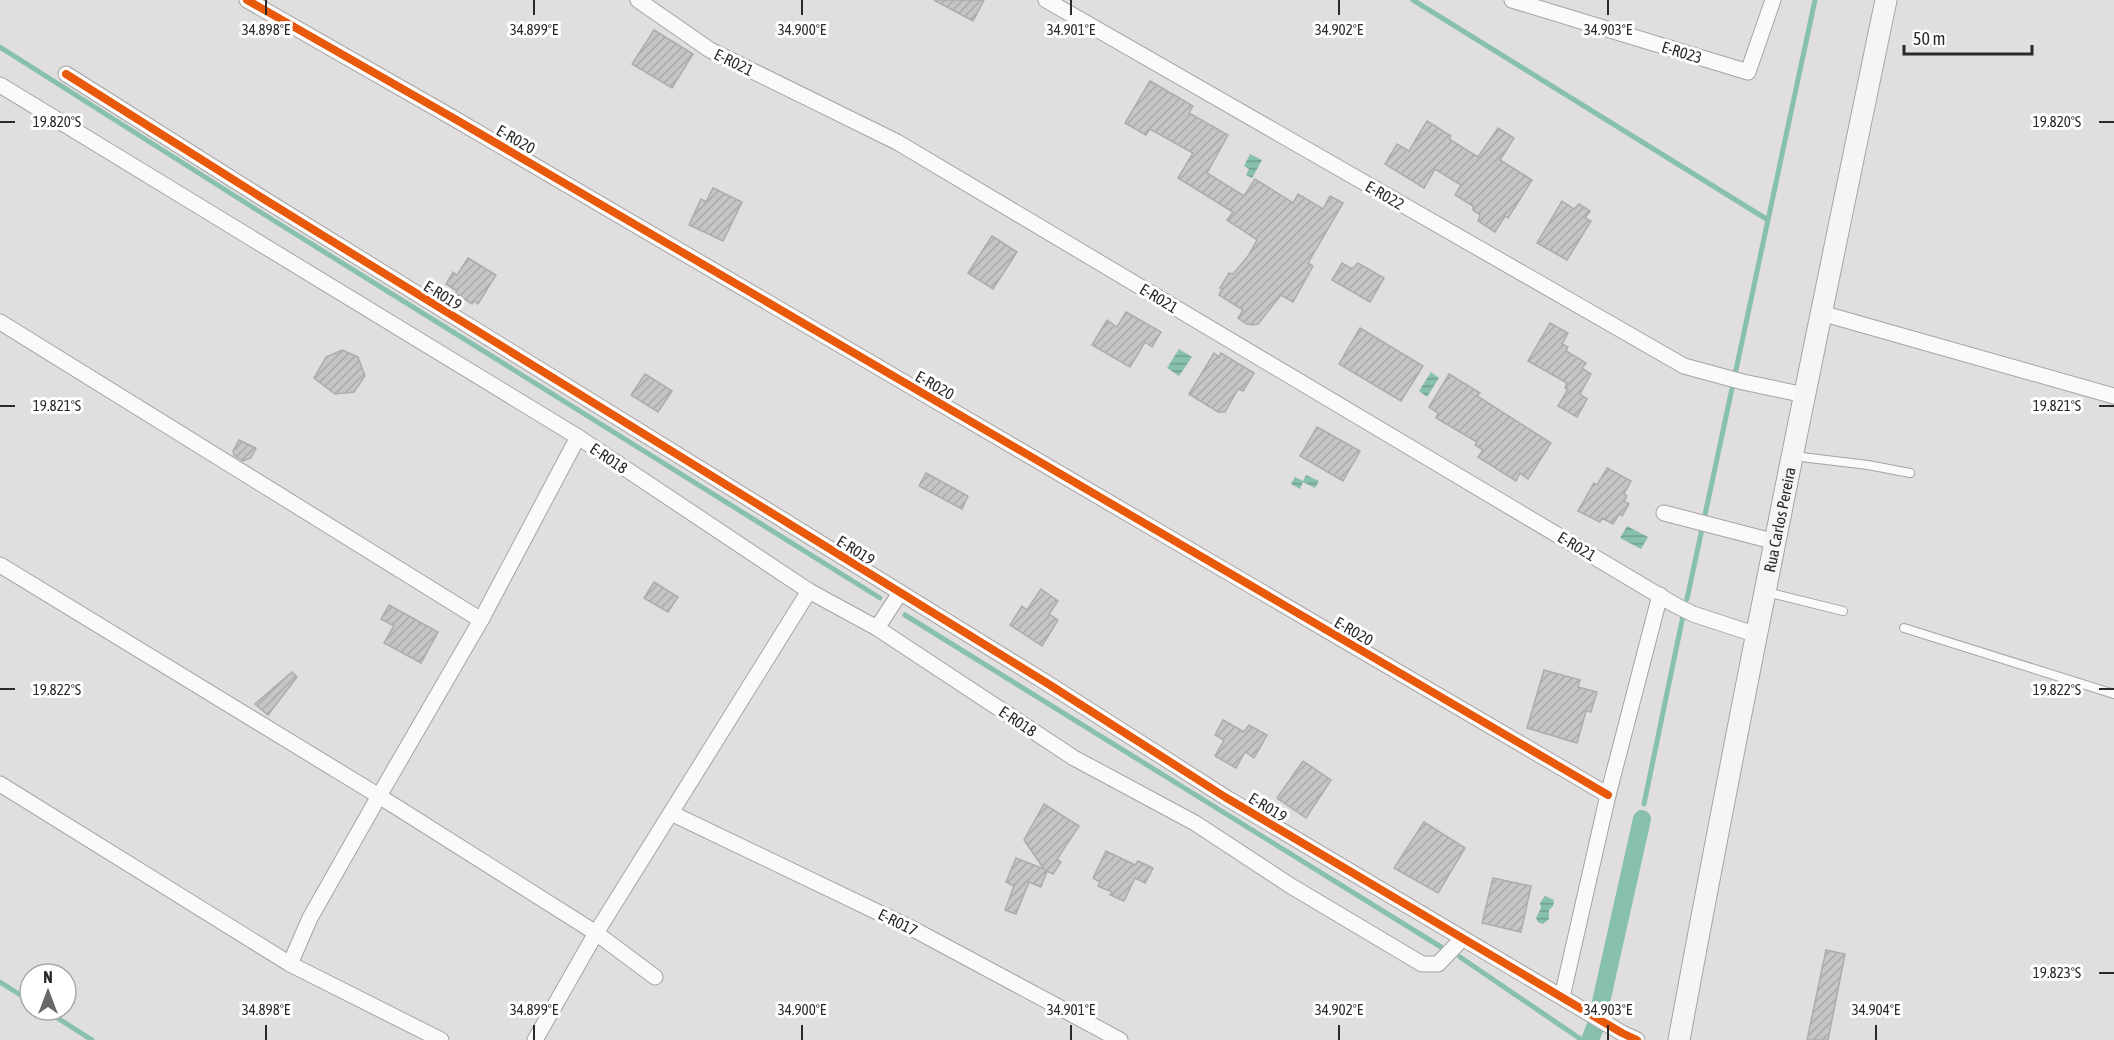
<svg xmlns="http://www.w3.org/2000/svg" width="2114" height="1040" font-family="'Asap Condensed',sans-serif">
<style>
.water{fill:url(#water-rules)}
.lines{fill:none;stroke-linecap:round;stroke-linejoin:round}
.stream{stroke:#87c1ad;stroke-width:5}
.canal{stroke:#87c1ad;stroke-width:18}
.building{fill:url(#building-hatch);stroke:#adacad;stroke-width:1.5}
.lane-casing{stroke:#a5a4a5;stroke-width:10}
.street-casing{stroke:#a5a4a5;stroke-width:17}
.secondary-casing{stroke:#a5a4a5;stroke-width:23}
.lane{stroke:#fafafa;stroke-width:8}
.street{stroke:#fafafa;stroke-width:15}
.secondary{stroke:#f7f4f6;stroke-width:21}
.cycleway-casing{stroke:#fff;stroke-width:11}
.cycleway{stroke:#e8590c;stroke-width:8}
.ticks{fill:none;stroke:#2b2a2b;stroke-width:2}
.labels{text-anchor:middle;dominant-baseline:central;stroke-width:6;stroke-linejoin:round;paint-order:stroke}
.street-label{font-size:16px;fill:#2b2a2b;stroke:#fff}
.ticks-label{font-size:15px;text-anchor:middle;fill:#2b2a2b;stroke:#fff;stroke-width:6;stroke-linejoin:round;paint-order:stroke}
</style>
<defs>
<pattern id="water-rules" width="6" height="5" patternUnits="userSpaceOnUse" patternTransform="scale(1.5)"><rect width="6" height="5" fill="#87c1ad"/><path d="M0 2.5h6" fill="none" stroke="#6f9d8d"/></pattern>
<pattern id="building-hatch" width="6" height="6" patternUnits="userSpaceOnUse" patternTransform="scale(1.5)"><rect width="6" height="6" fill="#c6c5c6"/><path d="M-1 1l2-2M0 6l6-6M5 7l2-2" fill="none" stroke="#aaa9aa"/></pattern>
</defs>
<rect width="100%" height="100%" fill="#e0dedf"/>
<g class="water">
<polygon points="1250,154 1262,160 1252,178 1246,175 1249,169 1244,166"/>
<polygon points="1179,349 1192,357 1179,376 1167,368"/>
<polygon points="1431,372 1439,378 1427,397 1419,391"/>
<polygon points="1306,475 1319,481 1315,488 1303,482 1300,489 1291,484 1295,477 1303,481"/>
<polygon points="1627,526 1648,537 1641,549 1620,538"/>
<polygon points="1545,896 1554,900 1553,906 1549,910 1549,919 1543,924 1538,922 1536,918 1541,908 1540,903"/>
</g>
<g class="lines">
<g class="stream">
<polyline points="1413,0 1768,220"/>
<polyline points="0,47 257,210 880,598"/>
<polyline points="1687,599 1815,0"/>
<polyline points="905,615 1441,947"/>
<polyline points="1644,804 1684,611"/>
<polyline points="1460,957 1582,1040"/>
<polyline points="0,982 30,1001"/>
<polyline points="45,1010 92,1040"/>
</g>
<g class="canal">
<polyline points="1599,1011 1642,819"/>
<polyline points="1590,1040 1596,1025"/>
</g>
</g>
<g class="building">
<polygon points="934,0 984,0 973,21"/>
<polygon points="654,30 693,54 672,88 632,64"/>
<polygon points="1150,81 1193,106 1189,113 1228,135 1207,173 1244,196 1255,179 1293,203 1298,194 1323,209 1330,196 1343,203 1308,263 1313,266 1293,302 1281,295 1258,324 1253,325 1247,324 1238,318 1243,310 1219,295 1222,289 1220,288 1229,273 1233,274 1248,256 1257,240 1227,220 1233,212 1178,178 1193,153 1150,129 1146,135 1125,123"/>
<polygon points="1427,121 1451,136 1449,139 1478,157 1498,128 1514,138 1500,160 1532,180 1508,218 1505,216 1495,232 1478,221 1480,215 1473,210 1473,206 1455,195 1461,185 1435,169 1424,188 1385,164 1397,144 1409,151"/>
<polygon points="713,188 742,202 723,241 689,225 701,199 706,202"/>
<polygon points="1562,201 1574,209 1579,204 1590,211 1585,218 1591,221 1567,260 1537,243"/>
<polygon points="992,236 1017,252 993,289 968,273"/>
<polygon points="468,258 496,275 478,304 474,301 472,304 455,293 457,291 446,284 453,272 457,275"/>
<polygon points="1342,263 1352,269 1358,263 1384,278 1370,302 1332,280"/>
<polygon points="1126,312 1161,332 1152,347 1145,342 1130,367 1092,345 1107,320 1117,327"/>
<polygon points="1550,323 1568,333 1562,344 1568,347 1566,351 1586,363 1582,368 1591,374 1580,394 1587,399 1577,417 1558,406 1568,389 1565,388 1567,383 1528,361"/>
<polygon points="1360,328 1423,366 1401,401 1339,364"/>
<polygon points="342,350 358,357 365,376 354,392 335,394 314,378 326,357"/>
<polygon points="1214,353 1219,357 1221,353 1254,373 1243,391 1238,389 1225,412 1218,412 1189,394"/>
<polygon points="645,374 672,391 658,412 631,395"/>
<polygon points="1449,374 1480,393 1477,396 1551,443 1528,479 1520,473 1516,481 1478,457 1483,450 1475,445 1477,442 1436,418 1438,413 1429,407"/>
<polygon points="1317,427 1360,451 1343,481 1300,456"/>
<polygon points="239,440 256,448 251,458 243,461 234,455 233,451"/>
<polygon points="1607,468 1631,481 1624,494 1627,496 1624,501 1629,504 1622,516 1619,514 1613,524 1602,518 1600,522 1578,511 1594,483 1597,485"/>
<polygon points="926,473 968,496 962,509 919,486"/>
<polygon points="654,582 678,597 668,612 644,598"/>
<polygon points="1041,589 1058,601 1049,614 1058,620 1042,646 1010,625 1022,606 1027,610"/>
<polygon points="389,605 438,632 421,663 384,643 394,626 381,619"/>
<polygon points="1544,670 1580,680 1578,687 1597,692 1591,712 1586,711 1577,743 1527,728"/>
<polygon points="292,672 297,677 268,715 255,704"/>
<polygon points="1223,720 1244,732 1249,725 1267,735 1254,758 1245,752 1236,768 1215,756 1224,740 1215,735"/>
<polygon points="1303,761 1331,780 1306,818 1277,798"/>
<polygon points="1044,804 1079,826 1057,859 1061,862 1053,874 1047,871 1041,887 1029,882 1016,914 1005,910 1014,886 1006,882 1016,858 1044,869 1024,840"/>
<polygon points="1424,822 1465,848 1438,893 1394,868"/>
<polygon points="1106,851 1135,865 1138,861 1153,868 1145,883 1135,878 1124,901 1110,895 1112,892 1098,886 1100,882 1093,878"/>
<polygon points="1493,878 1531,886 1521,932 1482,923"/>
<polygon points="1826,950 1845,954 1828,1040 1807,1040"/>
</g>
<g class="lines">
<g class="lane-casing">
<g id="lane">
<polyline points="1793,456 1868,465 1910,473"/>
<polyline points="1766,592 1843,611"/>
<polyline points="1904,628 2114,694"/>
</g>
</g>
<g class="street-casing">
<g id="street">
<polyline points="247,0 455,119 1608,795"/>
<polyline points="638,0 710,50 897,142 1675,605 1693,614 1757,635"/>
<polyline points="1046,0 1684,366 1743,382 1805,395"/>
<polyline points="1512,0 1748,72 1773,0"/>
<polyline points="66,74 259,196 1050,685 1225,797 1622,1033 1637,1040"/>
<polyline points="0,85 578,437 809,591 877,628 1074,758 1195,823 1291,886 1422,964 1438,964 1462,939"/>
<polyline points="1821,313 2114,396"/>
<polyline points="0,322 481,620"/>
<polyline points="1664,513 1776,542"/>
<polyline points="0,565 379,796 481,620 578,437"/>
<polyline points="877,628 900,593"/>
<polyline points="0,784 290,964 441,1040"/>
<polyline points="671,813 915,930 1120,1040"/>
<polyline points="290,964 310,918 379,796 596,933 655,977"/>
<polyline points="1562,997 1608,795 1660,595"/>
<polyline points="535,1040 596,933 809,591"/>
</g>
</g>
<g class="secondary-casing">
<g id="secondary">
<path id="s1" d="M1679,1040c64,-348 135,-694 207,-1040"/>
</g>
</g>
<use href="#lane" class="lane"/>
<use href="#street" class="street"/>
<use href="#secondary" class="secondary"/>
<g class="cycleway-casing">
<g id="cycleway">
<polyline points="247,0 455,119 1608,795"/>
<polyline points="66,74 259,196 1050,685 1225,797 1622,1033 1637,1040"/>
</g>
</g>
<use href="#cycleway" class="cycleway"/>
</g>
<path class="ticks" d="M266,0v15M534,0v15M802,0v15M1071,0v15M1339,0v15M1608,0v15M0,122h15M2099,122h15M0,406h15M2099,406h15M0,689h15M2099,689h15M2099,973h15M266,1025v15M534,1025v15M802,1025v15M1071,1025v15M1339,1025v15M1608,1025v15M1876,1025v15"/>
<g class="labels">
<g class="street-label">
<text transform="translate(1682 52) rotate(17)">E-R023</text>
<text transform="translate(734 62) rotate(26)">E-R021</text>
<text transform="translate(516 139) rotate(30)">E-R020</text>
<text transform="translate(1385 195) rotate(30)">E-R022</text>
<text transform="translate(443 295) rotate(32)">E-R019</text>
<text transform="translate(1159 298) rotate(31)">E-R021</text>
<text transform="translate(935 385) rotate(30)">E-R020</text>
<text transform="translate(609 458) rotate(34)">E-R018</text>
<text stroke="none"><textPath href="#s1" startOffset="530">Rua Carlos Pereira</textPath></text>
<text transform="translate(1577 546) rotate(31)">E-R021</text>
<text transform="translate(856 550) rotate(32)">E-R019</text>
<text transform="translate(1354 631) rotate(30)">E-R020</text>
<text transform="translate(1018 721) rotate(34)">E-R018</text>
<text transform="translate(1268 807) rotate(31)">E-R019</text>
<text transform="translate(898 922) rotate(26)">E-R017</text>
</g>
</g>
<g class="ticks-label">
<text x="266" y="35">34.898°E</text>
<text x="534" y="35">34.899°E</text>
<text x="802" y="35">34.900°E</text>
<text x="1071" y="35">34.901°E</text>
<text x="1339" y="35">34.902°E</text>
<text x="1608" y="35">34.903°E</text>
<text x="57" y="127">19.820°S</text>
<text x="2057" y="127">19.820°S</text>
<text x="57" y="411">19.821°S</text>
<text x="2057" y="411">19.821°S</text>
<text x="57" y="695">19.822°S</text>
<text x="2057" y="695">19.822°S</text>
<text x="2057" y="978">19.823°S</text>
<text x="266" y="1015">34.898°E</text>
<text x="534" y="1015">34.899°E</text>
<text x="802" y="1015">34.900°E</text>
<text x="1071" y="1015">34.901°E</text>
<text x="1339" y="1015">34.902°E</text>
<text x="1608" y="1015">34.903°E</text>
<text x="1876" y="1015">34.904°E</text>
</g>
<g transform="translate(48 992)"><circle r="28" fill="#ffffff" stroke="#aaaaaa" stroke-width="1.5"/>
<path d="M0-4.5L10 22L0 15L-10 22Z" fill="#6a696a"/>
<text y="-9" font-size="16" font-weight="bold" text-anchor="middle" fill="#2b2a2b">N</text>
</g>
<path d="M1904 45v9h128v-9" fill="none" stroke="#2b2a2b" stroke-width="3"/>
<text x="1913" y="45" font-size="18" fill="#2b2a2b" stroke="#ffffff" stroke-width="4.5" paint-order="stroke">50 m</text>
</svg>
